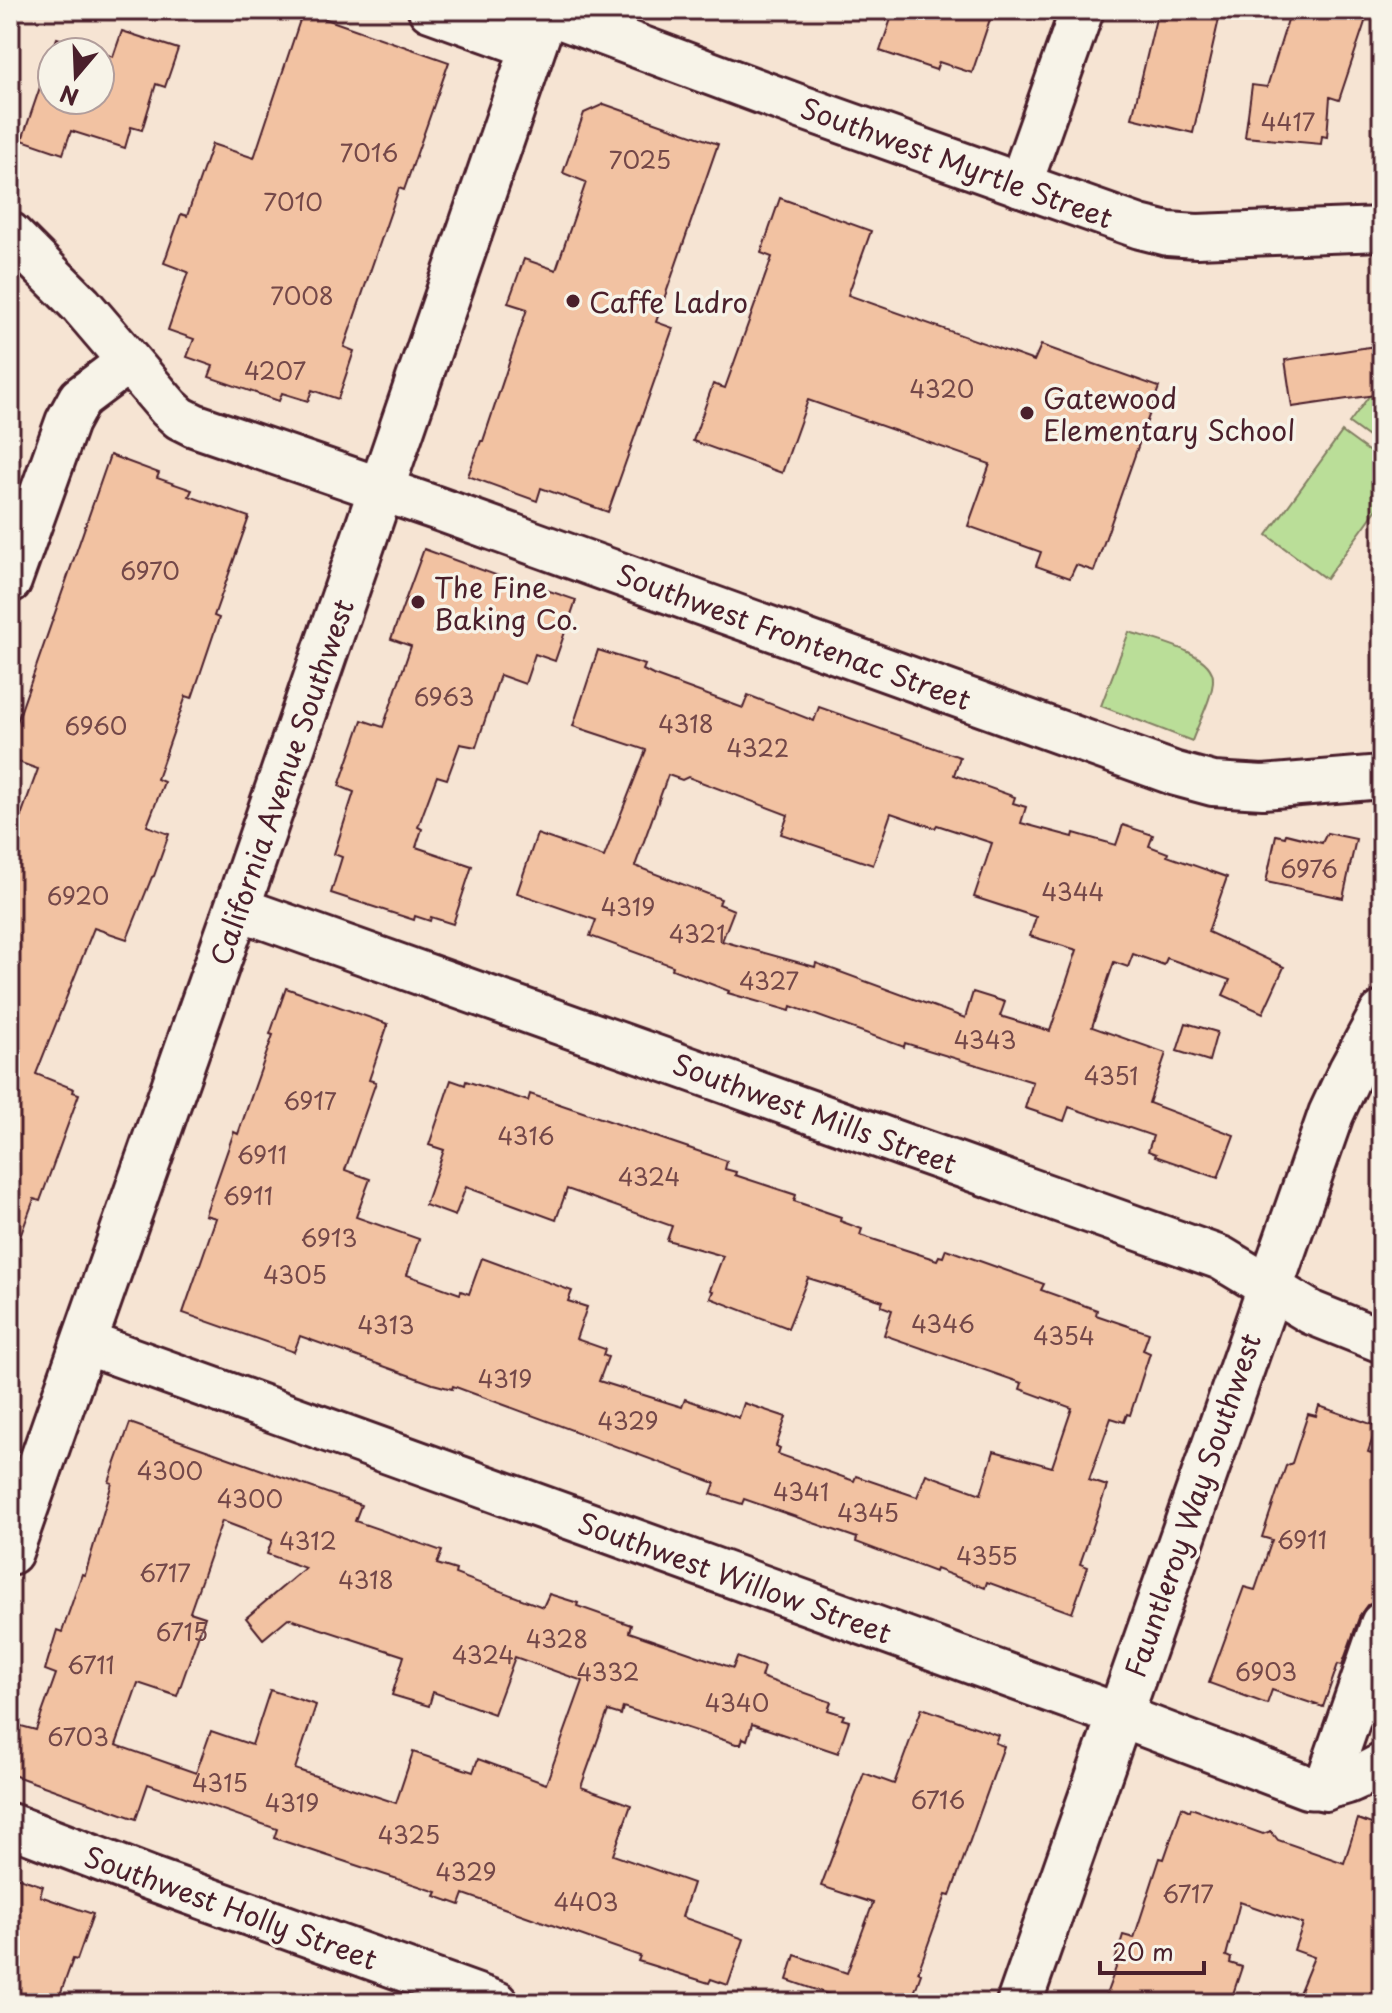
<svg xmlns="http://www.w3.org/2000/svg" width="1392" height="2013" font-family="'Playpen Sans',sans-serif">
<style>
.green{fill:#bade98;stroke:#827e62;stroke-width:2}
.building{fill:#f2c2a2;stroke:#4a1f2b;stroke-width:2;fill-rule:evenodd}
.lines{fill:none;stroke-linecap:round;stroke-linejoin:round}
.minor-casing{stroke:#4a1f2b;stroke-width:48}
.major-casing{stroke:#4a1f2b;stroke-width:50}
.minor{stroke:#f7f3e8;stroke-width:42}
.major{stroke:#f7f3e8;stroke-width:44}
.poi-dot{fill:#4a1f2b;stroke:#f7f3e8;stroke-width:3}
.labels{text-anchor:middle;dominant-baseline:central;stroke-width:7;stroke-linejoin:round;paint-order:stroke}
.number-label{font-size:24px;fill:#744849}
.street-label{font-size:28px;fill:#4a1f2b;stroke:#f7f3e8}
.poi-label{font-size:28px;fill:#4a1f2b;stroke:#f7f3e8;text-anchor:start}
</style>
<rect width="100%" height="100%" fill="#f6e4d3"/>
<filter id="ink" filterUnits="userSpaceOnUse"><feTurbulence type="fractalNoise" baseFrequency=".0125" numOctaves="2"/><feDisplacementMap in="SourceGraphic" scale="16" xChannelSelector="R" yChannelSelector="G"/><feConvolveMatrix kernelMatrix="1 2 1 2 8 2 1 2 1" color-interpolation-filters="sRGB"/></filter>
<g filter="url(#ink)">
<g class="green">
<polygon points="1382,379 1382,447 1349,423"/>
<polygon points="1342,432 1382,461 1382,502 1326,579 1267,535"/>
<path d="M1129,632c21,7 86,20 84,48 0,16 -15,44 -21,61l-91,-35z"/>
</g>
<g class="building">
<polygon points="894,10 993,10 972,73 939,62 936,70 880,51"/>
<polygon points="1158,10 1221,10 1193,133 1132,118"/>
<polygon points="1291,10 1369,10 1339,100 1330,97 1327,137 1322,136 1321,144 1245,137 1252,85 1267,87"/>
<polygon points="303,11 449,62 404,190 399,188 344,347 354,351 338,399 312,390 308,401 282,393 279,401 209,377 213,366 187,357 194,339 168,330 188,272 164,263 181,214 187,216 212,144 254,158"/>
<polygon points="122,31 178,49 165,87 156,84 142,130 131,127 125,148 71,131 63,154 22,140 52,52 52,100 100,100 100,52 113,57"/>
<polygon points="57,38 99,52 52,52"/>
<polygon points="604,104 718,144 656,322 673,328 608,512 541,488 537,501 468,476 481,441 483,441 527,309 508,303 524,259 556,270 586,182 563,173 584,113"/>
<polygon points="780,198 871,231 848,295 1034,361 1041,345 1159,387 1094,571 1076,565 1070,578 1036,566 1041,552 968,526 990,464 808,400 782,473 693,441 713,384 725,388 772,257 761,253"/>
<polygon points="1382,345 1382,394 1292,407 1285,360"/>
<polygon points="110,455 159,473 157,478 192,490 189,496 249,517 214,616 219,618 192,698 186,696 157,779 164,782 147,826 169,834 154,876 152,877 127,939 94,928 36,1074 74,1089 73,1092 79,1094 40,1201 34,1199 13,1256 10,1256 10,846 38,769 10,759 10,742"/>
<polygon points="424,549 534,589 535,586 576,600 555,661 535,654 525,684 500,675 476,747 460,744 447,779 437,776 418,827 422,829 416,847 472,866 453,924 431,917 430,921 415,916 414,920 331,893 342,857 334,854 354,792 339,786 362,720 383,727 411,646 391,639"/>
<path d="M598,650l47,15 -2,5 10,5 90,33 5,-13 66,26 5,-14 141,50 -6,18 61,22 -2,6 13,4 -5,16 52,14 1,-4 42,12 7,-20 30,10 -4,11 19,7 -1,3 60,21 -19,55 76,35 -21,46 -40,-18 7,-15 -63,-22 -3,7 -31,-11 -5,13 -14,-5 -22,65 74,26 -17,50 85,32 -16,43 -63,-22 1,-2 -8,-3 5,-15 -84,-29 -5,14 -39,-13 8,-26 -128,-39 -1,4 -113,-41 -1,5 -62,-18 1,-2 -57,-22 1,-3 -83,-30 6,-16 -79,-27 20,-59 67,23 42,-107 -73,-24zM668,775l14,5 6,-3 100,38 -7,19 92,31 18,-52 44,15 2,-3 55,18 -18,54 62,20 -6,19 47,14 -27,81 -50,-15 5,-14 -32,-10 -8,26 -149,-55 -1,4 -93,-26 12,-31 -15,-6 2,-5 -86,-33z"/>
<polygon points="1327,833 1356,839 1343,898 1266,882 1276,835 1285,837 1286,834 1322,843"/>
<polygon points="286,988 388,1024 369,1080 376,1082 345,1170 370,1179 356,1217 419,1239 407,1275 460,1294 461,1291 469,1294 482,1258 572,1291 568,1301 587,1307 576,1339 605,1349 603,1355 608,1357 599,1381 682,1407 685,1399 739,1418 744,1403 786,1417 776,1446 780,1448 778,1454 854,1481 856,1476 917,1497 926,1474 981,1494 994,1451 1052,1467 1072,1408 1020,1389 1022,1383 884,1335 892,1310 881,1306 883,1301 808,1278 788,1328 710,1298 713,1291 710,1290 723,1256 667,1240 672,1226 567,1189 556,1220 466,1187 455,1216 425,1205 444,1150 429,1145 451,1080 465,1085 466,1081 528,1101 530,1094 727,1161 725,1169 736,1172 735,1175 796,1195 794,1201 841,1217 840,1221 862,1229 860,1235 937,1260 939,1256 943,1257 946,1249 1044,1284 1041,1290 1097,1310 1096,1315 1149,1333 1143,1350 1150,1353 1130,1415 1127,1414 1124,1422 1111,1418 1089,1480 1107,1486 1080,1564 1088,1567 1072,1613 987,1582 985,1588 936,1569 935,1572 856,1542 857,1538 744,1499 742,1504 711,1494 715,1483 453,1386 452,1389 433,1384 300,1336 294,1352 183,1313 216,1218 205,1215 234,1132 238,1134 273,1035 270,1034"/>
<polygon points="1186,1023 1217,1032 1209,1061 1177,1051"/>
<polygon points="1319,1406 1377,1426 1368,1452 1382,1457 1382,1601 1367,1605 1360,1615 1342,1665 1338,1664 1323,1707 1272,1690 1267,1704 1209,1683 1244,1587 1255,1590 1272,1540 1262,1537 1279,1486 1286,1466 1292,1463 1308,1414 1316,1416"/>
<path d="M130,1423l231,82 -6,16 87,30 -5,13 19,6 -1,4 88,33 6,-13 29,9 -1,3 54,19 -2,7 104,36 4,-11 27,10 -3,10 70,25 -3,8 16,5 -2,4 7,2 -11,32 -86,-29 -5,16 -4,-2 -2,6h-5l-113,-37 -2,8 -13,-4 -27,76 50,18 -18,50 80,28 -11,34 62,22 -16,46 -17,-6 -2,4 -71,-22 2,-5 -176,-62 -4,11 -25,-9 2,-4 -163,-54 3,-9 -129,-45 -12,35 -126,-45v-51l26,7 20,-56 -11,-4 12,-40 5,2 20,-58 3,1 27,-92 -3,-1zM222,1521l50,19 -5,14 38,14 -59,50 17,21 25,-21 116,38 -12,39 37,11 4,-14 61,22 21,-57 68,24 -37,103 -68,-25 -5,13 -60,-20 -17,51 -51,-17 -50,-17 21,-64 -46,-15 -18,55 -41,-14 -15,42 -80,-28 22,-62 39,13 28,-79 -15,-5z"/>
<polygon points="922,1708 998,1735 995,1743 1004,1746 950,1896 946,1895 918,1972 921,1974 913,1996 920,1998 919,2003 831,2003 833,1996 787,1980 795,1955 847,1973 873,1903 821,1886 864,1773 894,1784"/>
<polygon points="1182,1807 1190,1811 1191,1808 1263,1834 1271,1831 1278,1840 1344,1863 1358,1819 1382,1828 1382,1969 1368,2003 1295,2003 1314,1957 1294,1950 1303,1924 1240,1902 1226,1956 1231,1958 1230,1963 1242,1967 1230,2003 1103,2003 1118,1962 1115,1961 1123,1935 1134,1938 1160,1858 1164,1859"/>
<polygon points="10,1875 43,1886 40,1896 93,1914 77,1960 73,1959 57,2003 10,2003"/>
</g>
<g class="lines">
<g class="minor-casing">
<g id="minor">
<polyline points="430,10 533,47"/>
<polyline points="546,12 801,107 1140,227 1168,234 1197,236 1382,229"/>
<polyline points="1020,185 1082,10"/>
<polyline points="10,234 81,305 169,408 180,418 194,425 436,508 1176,774 1213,784 1263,787 1382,777"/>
<polyline points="10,581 67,422 80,398 128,362"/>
<polyline points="237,908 1221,1258 1312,1313 1382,1341"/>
<path d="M86,1343l1032,372 189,72c30,3 49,-8 75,-22"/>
<polyline points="1325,1789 1382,1624"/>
<polyline points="10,1825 149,1878 497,2003"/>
</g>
</g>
<g class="major-casing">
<g id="major">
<polyline points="10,1552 237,908 546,10"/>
<polyline points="1019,2003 1331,1114 1351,1071 1382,1014"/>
</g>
</g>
<use href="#minor" class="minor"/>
<use href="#major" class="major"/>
</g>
</g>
<g class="poi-dot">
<circle cx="573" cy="301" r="8"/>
<circle cx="1027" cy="413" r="8"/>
<circle cx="418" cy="602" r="8"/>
</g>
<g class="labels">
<g class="number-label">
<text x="1288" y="121">4417</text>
<text x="369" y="152">7016</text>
<text x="640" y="159">7025</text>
<text x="293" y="201">7010</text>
<text x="302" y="295">7008</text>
<text x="275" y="370">4207</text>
<text x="942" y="388">4320</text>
<text x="150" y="570">6970</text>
<text x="444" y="696">6963</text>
<text x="686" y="723">4318</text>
<text x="96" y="725">6960</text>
<text x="758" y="747">4322</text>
<text x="1309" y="868">6976</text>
<text x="1073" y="891">4344</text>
<text x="78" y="895">6920</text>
<text x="628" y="906">4319</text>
<text x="697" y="933">4321</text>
<text x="769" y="980">4327</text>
<text x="985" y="1039">4343</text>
<text x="1111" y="1075">4351</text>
<text x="310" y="1100">6917</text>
<text x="526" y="1135">4316</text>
<text x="262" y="1154">6911</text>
<text x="649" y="1176">4324</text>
<text x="248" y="1195">6911</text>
<text x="329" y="1237">6913</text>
<text x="295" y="1274">4305</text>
<text x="943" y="1323">4346</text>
<text x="386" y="1324">4313</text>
<text x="1064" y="1335">4354</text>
<text x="505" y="1378">4319</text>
<text x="628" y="1420">4329</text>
<text x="170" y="1470">4300</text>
<text x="801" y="1491">4341</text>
<text x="250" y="1498">4300</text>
<text x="868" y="1512">4345</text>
<text x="1302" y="1539">6911</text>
<text x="308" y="1540">4312</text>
<text x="987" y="1555">4355</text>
<text x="165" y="1572">6717</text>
<text x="366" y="1579">4318</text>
<text x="182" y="1631">6715</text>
<text x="557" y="1638">4328</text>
<text x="483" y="1654">4324</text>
<text x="91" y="1664">6711</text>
<text x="608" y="1671">4332</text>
<text x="1266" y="1671">6903</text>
<text x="737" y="1702">4340</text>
<text x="78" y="1736">6703</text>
<text x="220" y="1782">4315</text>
<text x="938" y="1799">6716</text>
<text x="292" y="1802">4319</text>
<text x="409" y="1834">4325</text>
<text x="466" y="1871">4329</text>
<text x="1188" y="1893">6717</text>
<text x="586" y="1901">4403</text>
</g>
<g class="street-label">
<text transform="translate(957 162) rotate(20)">Southwest Myrtle Street</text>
<text transform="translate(794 636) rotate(20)">Southwest Frontenac Street</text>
<text transform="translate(281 782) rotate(-71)">California Avenue Southwest</text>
<text transform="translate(815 1113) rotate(20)">Southwest Mills Street</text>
<text transform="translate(1192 1505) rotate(-71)">Fauntleroy Way Southwest</text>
<text transform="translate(735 1577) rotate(20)">Southwest Willow Street</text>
<text transform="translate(231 1907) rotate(20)">Southwest Holly Street</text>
</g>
<g class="poi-label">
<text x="589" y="301">Caffe Ladro</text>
<text x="1043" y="397">Gatewood<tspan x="1043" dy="32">Elementary School</tspan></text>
<text x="434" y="586">The Fine<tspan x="434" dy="32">Baking Co.</tspan></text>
</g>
</g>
<rect width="1392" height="2013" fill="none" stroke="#f7f3e8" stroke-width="40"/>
<rect x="20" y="20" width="1352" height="1973" fill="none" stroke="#4a1f2b" stroke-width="3" filter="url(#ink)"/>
<g transform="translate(76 76) rotate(199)"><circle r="38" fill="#f7f3e8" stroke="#b29e9c" stroke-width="2"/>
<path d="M0-6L14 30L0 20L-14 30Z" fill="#4a1f2b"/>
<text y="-12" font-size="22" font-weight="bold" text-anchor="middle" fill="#4a1f2b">N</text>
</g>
<path d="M1100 1961v12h104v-12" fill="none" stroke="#4a1f2b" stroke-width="4"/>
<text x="1112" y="1961" font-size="24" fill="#4a1f2b" stroke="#f7f3e8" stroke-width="6" paint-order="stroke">20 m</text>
</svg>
